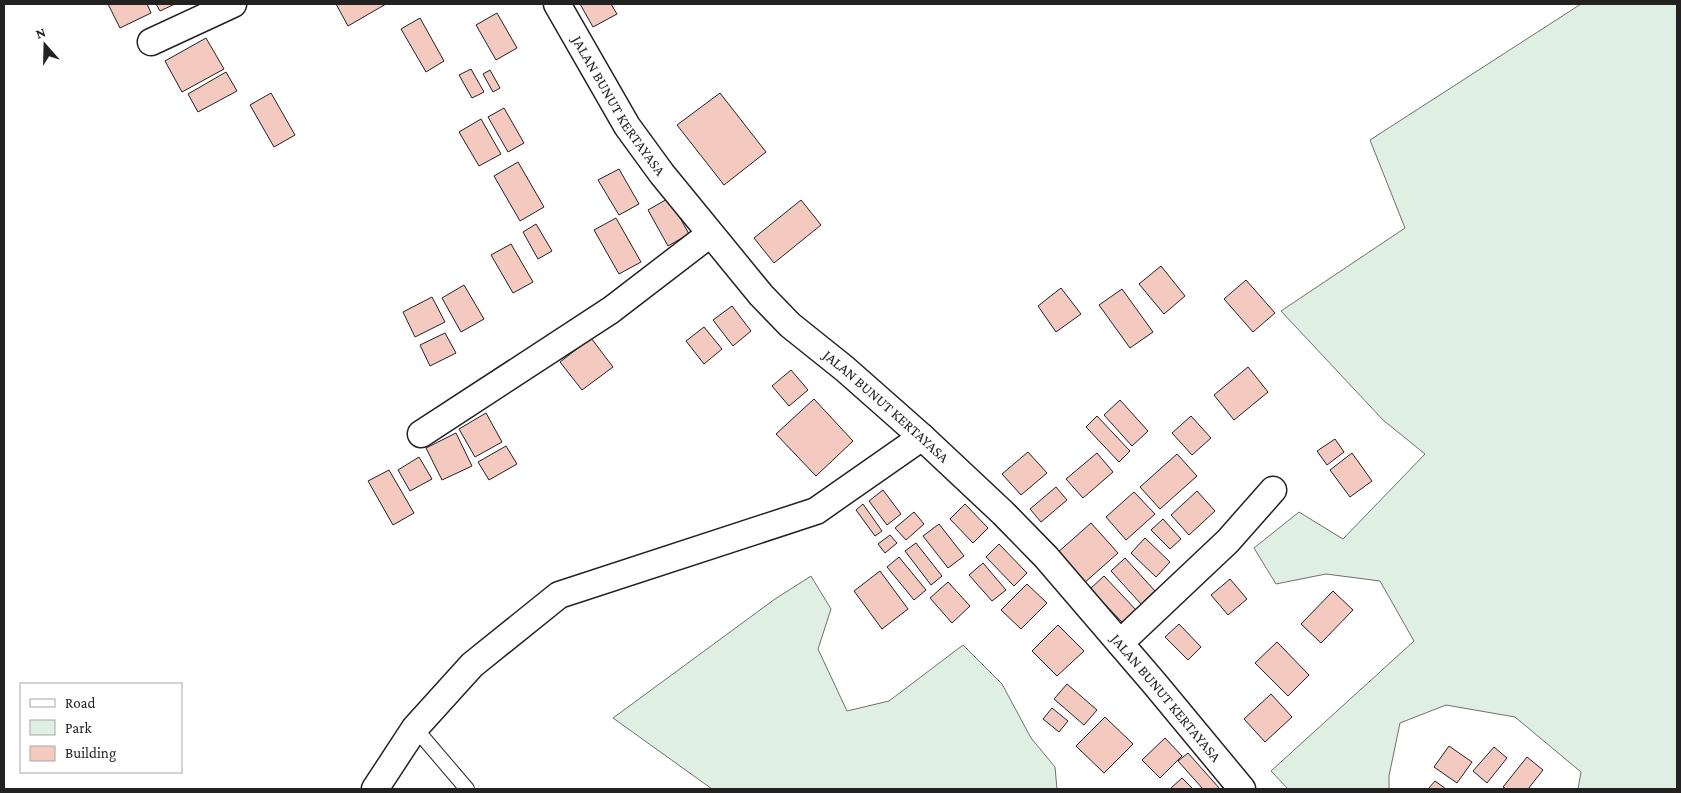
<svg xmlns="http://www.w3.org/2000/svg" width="1681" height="793" font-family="'Crimson Pro',serif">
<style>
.green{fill:#e0efe3;stroke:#6f6f6f}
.building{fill:#f3c9c0;stroke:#222}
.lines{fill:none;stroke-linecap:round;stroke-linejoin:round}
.lane-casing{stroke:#222;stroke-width:16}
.street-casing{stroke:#222;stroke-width:29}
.lane{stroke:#fff;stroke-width:14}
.street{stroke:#fff;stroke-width:26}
.labels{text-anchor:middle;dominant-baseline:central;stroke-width:4;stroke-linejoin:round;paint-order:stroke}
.street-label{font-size:15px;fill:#222;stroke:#fff}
</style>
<rect width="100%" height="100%" fill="#fff"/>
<g class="green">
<polygon points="1581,4 1677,4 1677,789 1578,789 1581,772 1515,717 1446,705 1400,723 1389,776 1389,789 1288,789 1271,771 1414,641 1380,581 1326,574 1276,584 1254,548 1299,512 1343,539 1425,454 1383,420 1281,311 1405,228 1370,140"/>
<polygon points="811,576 831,609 818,649 847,711 889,701 963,645 1002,684 1031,738 1055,767 1057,789 712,789 613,718 775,599"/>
</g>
<g class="building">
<polygon points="108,4 147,4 151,13 120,28"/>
<polygon points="156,4 175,4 160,11"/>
<polygon points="336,4 386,4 348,26"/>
<polygon points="580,4 611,4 617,14 593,27"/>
<polygon points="497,13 517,48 496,60 476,25"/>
<polygon points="420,18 444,61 426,72 401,29"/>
<polygon points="206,38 224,69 182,92 165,61"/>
<polygon points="471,69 484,92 472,98 459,75"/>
<polygon points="490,70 500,88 493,92 483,74"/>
<polygon points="226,72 237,91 198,112 188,94"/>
<polygon points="271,93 295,135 274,147 250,105"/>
<polygon points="720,93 766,152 724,185 677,125"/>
<polygon points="504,108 524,143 508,152 488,117"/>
<polygon points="481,119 501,154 479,166 459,132"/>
<polygon points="518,162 544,207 520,221 494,176"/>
<polygon points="619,169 639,204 619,215 598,180"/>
<polygon points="669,198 689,234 668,246 648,210"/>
<polygon points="801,200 821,225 774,263 754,238"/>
<polygon points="616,218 641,262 619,274 594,230"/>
<polygon points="536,224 552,251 538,259 523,232"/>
<polygon points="511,244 533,282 513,293 491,255"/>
<polygon points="1161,266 1185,296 1164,314 1139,284"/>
<polygon points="1246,280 1275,313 1253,332 1224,299"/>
<polygon points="464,285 484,319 461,332 442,298"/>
<polygon points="1061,288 1081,314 1056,332 1038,306"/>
<polygon points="1122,289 1153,332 1130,348 1099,305"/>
<polygon points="432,297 445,322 415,337 403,312"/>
<polygon points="732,306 751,331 733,346 713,320"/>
<polygon points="704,327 722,349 704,364 686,341"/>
<polygon points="445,333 456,353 430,366 420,345"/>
<polygon points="591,338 613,367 582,390 560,362"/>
<polygon points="1248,367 1268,392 1234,420 1214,395"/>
<polygon points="791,370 808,390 789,406 772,386"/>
<polygon points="814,399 853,441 816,476 776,434"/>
<polygon points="1120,400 1148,431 1132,446 1104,415"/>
<polygon points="486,413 502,442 475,457 459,429"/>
<polygon points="1097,416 1130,451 1119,462 1086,427"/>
<polygon points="1191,416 1211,438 1192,455 1172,433"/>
<polygon points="456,433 472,466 442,480 426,448"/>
<polygon points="1335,439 1344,452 1327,465 1317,451"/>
<polygon points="506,446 517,464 489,480 478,462"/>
<polygon points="1028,452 1047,473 1021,495 1002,474"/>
<polygon points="1097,453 1113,472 1083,498 1066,479"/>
<polygon points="1352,453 1372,481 1350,497 1330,470"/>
<polygon points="1177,454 1197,476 1160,509 1140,487"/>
<polygon points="419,457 432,479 410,491 398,470"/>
<polygon points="389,470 414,513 393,525 368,481"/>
<polygon points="1056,487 1067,500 1041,522 1030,509"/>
<polygon points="883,490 901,514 887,525 869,501"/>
<polygon points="1197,491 1215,511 1189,535 1171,515"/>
<polygon points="1134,492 1155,514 1126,540 1106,517"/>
<polygon points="863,504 882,531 875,536 856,510"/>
<polygon points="965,504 988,528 973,543 950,519"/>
<polygon points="914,512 924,524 906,540 895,528"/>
<polygon points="1163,519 1181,539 1170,549 1151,530"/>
<polygon points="1091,523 1118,553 1083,584 1056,554"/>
<polygon points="939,524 964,556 948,568 923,536"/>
<polygon points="890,535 897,543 885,553 878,544"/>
<polygon points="1145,538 1170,562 1156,577 1131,553"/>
<polygon points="916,543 942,576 931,585 905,551"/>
<polygon points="999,544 1027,573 1014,586 986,557"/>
<polygon points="899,557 926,590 914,600 887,567"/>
<polygon points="1125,558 1155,591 1141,604 1111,571"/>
<polygon points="983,563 1006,590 992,601 969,575"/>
<polygon points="880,571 908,609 882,629 854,591"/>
<polygon points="1104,576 1137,611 1123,623 1090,589"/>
<polygon points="1230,579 1247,599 1228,615 1211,595"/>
<polygon points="948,582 970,606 952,623 930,598"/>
<polygon points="1027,584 1047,603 1021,629 1001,610"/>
<polygon points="1333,591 1353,610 1321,643 1301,624"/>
<polygon points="1179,624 1201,647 1188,660 1165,637"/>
<polygon points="1058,625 1084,651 1057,676 1032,651"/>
<polygon points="1277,642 1309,675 1288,696 1255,663"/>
<polygon points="1067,684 1097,710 1084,725 1054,699"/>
<polygon points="1271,694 1292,717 1265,742 1244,719"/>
<polygon points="1052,708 1068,721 1059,732 1043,719"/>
<polygon points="1105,717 1133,744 1104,773 1076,746"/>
<polygon points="1165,738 1182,756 1160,778 1142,760"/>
<polygon points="1449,746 1472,762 1457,783 1434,767"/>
<polygon points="1494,747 1507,758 1487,783 1473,771"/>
<polygon points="1188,753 1220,789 1203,789 1178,761"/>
<polygon points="1527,757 1543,770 1528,789 1506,789 1503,787"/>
<polygon points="1182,778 1193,789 1170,789"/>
<polygon points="1435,781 1446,789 1428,789"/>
</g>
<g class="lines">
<g class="lane-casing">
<polyline id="lane" points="415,728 467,789"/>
</g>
<g class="street-casing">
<g id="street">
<path id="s1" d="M557,4l70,122 35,48 99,121 29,30 55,44 77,68 81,76 43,44 109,127 87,105"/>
<polyline points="151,42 233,4"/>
<polyline points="421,434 611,310 710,234"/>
<polyline points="1120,643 1228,541 1273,490"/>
<polyline points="375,789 415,728 472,665 559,595 816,511 922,437"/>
</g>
</g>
<use href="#lane" class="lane"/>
<use href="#street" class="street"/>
</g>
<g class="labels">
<g class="street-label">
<text stroke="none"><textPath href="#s1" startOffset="119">JALAN BUNUT KERTAYASA</textPath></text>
<text stroke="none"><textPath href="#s1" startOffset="524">JALAN BUNUT KERTAYASA</textPath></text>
<text stroke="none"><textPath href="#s1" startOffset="929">JALAN BUNUT KERTAYASA</textPath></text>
</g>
</g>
<rect width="1681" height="793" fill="none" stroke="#222222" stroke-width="10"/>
<rect x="20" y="683" width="162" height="90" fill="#ffffff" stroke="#a7a7a7"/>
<rect x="30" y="699" width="25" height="8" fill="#ffffff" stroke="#a7a7a7"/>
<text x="65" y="708" font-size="15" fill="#222222">Road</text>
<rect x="30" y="720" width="25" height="15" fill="#e0efe3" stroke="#a7a7a7"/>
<text x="65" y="733" font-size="15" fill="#222222">Park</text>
<rect x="30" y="746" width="25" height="15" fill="#f3c9c0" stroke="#a7a7a7"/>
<text x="65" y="758" font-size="15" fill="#222222">Building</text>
<g transform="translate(45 45) rotate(340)" stroke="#ffffff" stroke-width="4" paint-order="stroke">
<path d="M0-4L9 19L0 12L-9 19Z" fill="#222222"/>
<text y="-8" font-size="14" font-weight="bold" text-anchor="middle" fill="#222222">N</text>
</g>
</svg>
